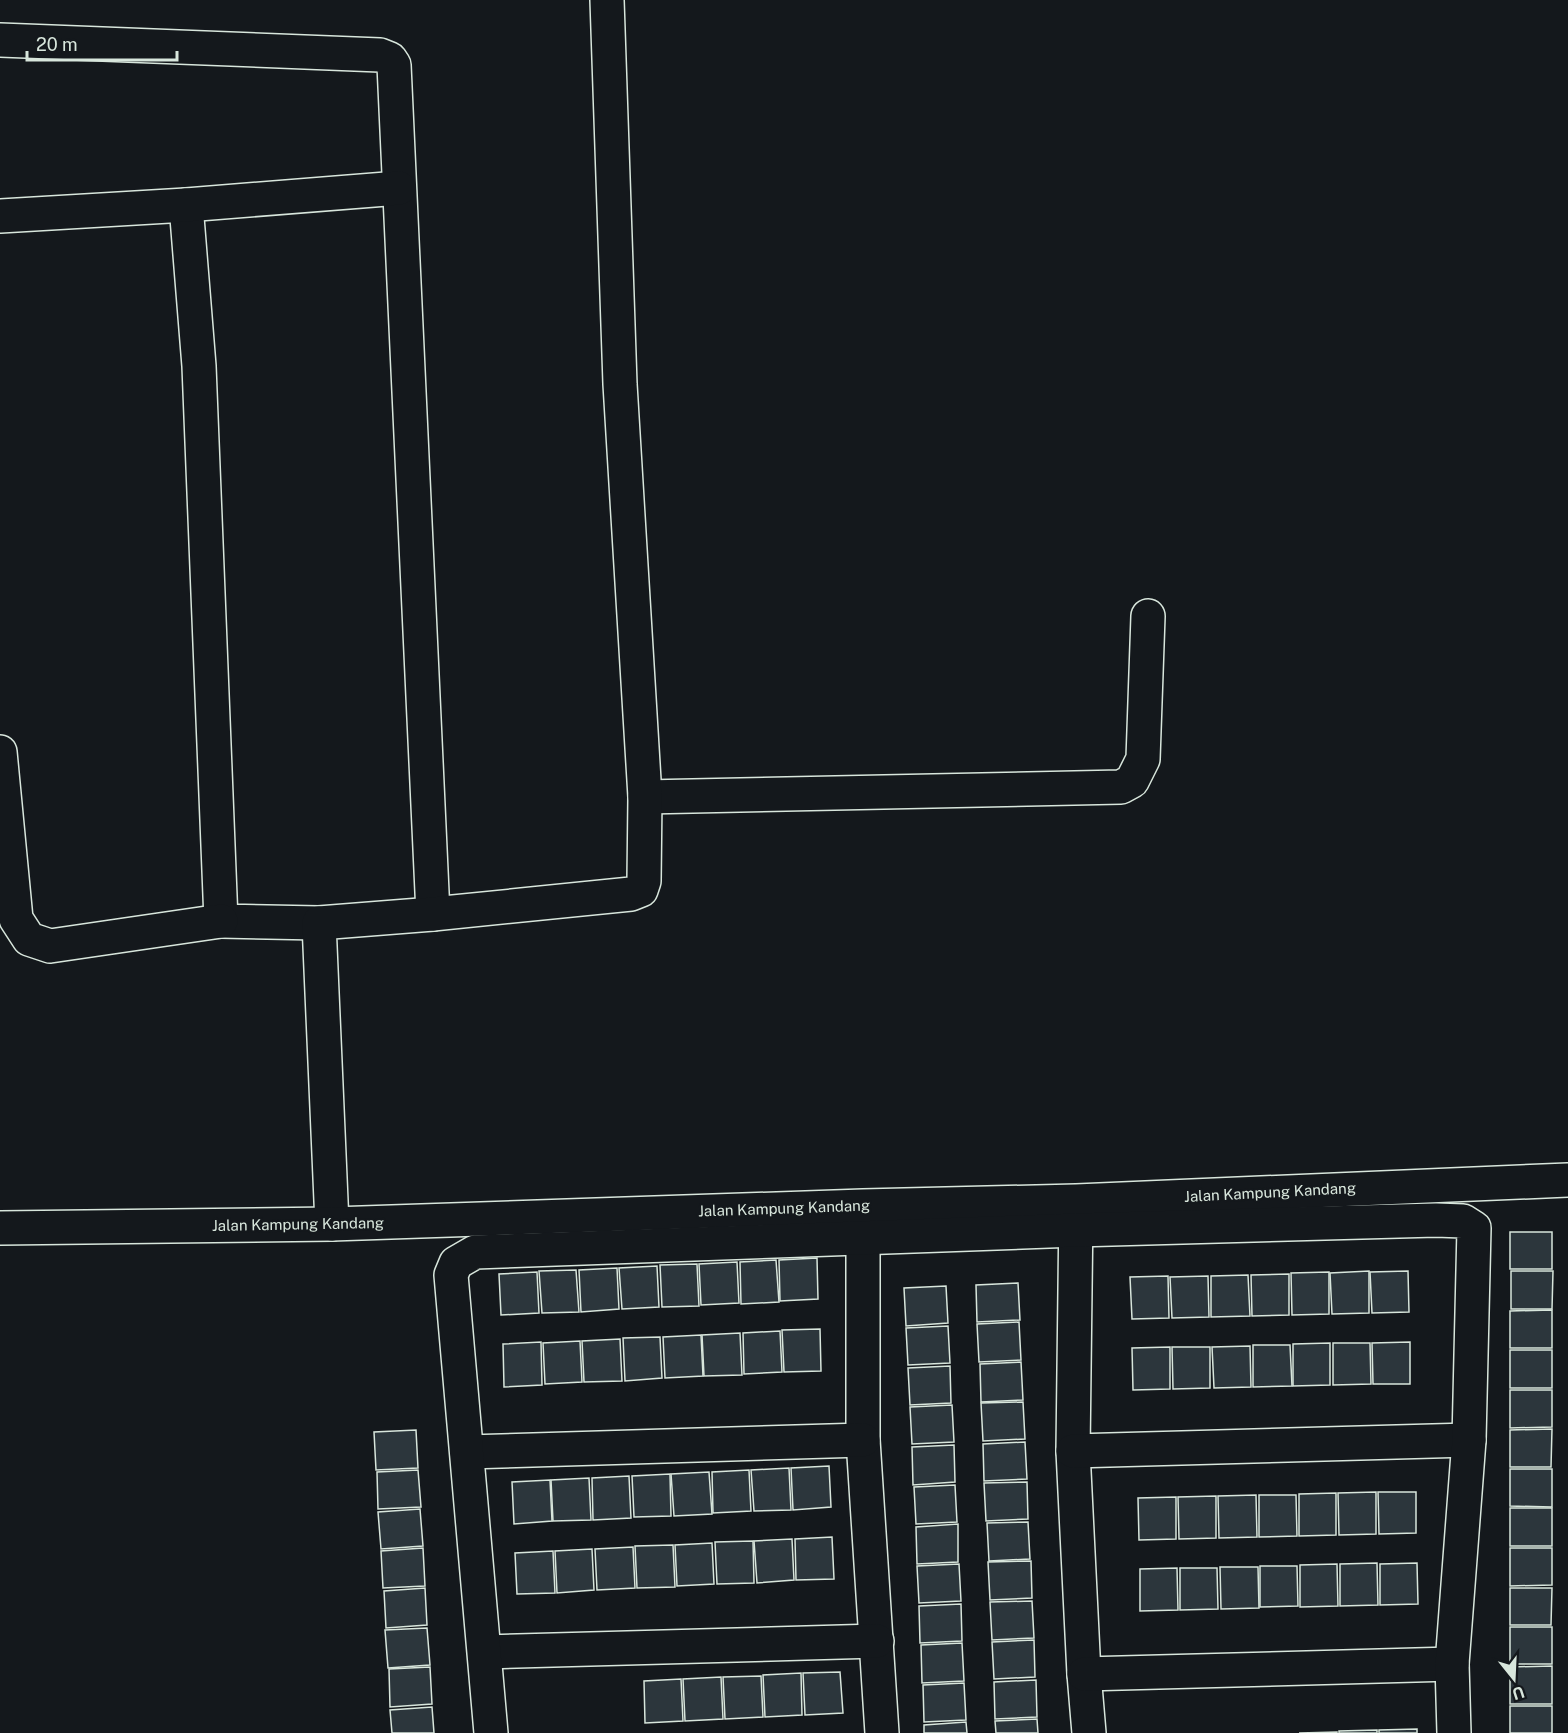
<svg xmlns="http://www.w3.org/2000/svg" width="1568" height="1733" font-family="'Public Sans',sans-serif">
<style>
.building{fill:#2c363c;stroke:#d8e6dc;stroke-width:1.5}
.lines{fill:none;stroke-linecap:round;stroke-linejoin:round}
.minor-casing{stroke:#d8e6dc;stroke-width:36}
.minor{stroke:#14181c;stroke-width:33}
.labels{text-anchor:middle;dominant-baseline:central;stroke-width:4.5;stroke-linejoin:round;paint-order:stroke}
.street-label{font-size:15px;fill:#d8e6dc;stroke:#14181c}
</style>
<rect width="100%" height="100%" fill="#14181c"/>
<g class="building">
<rect x="1510" y="1232" width="42" height="37"/>
<polygon points="817,1258 818,1299 780,1301 779,1260"/>
<polygon points="776,1260 779,1302 741,1304 740,1262"/>
<polygon points="737,1262 739,1303 701,1305 699,1264"/>
<polygon points="697,1264 699,1306 662,1307 660,1265"/>
<polygon points="657,1266 659,1307 622,1309 619,1268"/>
<polygon points="617,1268 619,1309 581,1312 579,1270"/>
<polygon points="576,1270 579,1312 542,1313 539,1271"/>
<polygon points="1369,1271 1369,1313 1332,1314 1330,1273"/>
<polygon points="1408,1271 1409,1312 1372,1313 1370,1272"/>
<polygon points="1511,1271 1553,1271 1552,1309 1511,1309"/>
<polygon points="537,1272 539,1313 501,1315 499,1274"/>
<polygon points="1329,1272 1329,1314 1292,1315 1291,1273"/>
<polygon points="1289,1274 1289,1315 1252,1316 1251,1275"/>
<polygon points="1248,1275 1250,1316 1211,1317 1211,1276"/>
<polygon points="1168,1276 1169,1318 1132,1319 1130,1277"/>
<polygon points="1208,1276 1209,1317 1172,1318 1170,1277"/>
<polygon points="1018,1283 1020,1320 977,1322 976,1285"/>
<polygon points="946,1286 948,1323 906,1326 904,1288"/>
<polygon points="1552,1310 1552,1348 1510,1348 1510,1311"/>
<polygon points="1019,1322 1021,1360 979,1362 977,1324"/>
<polygon points="948,1326 950,1363 908,1365 906,1328"/>
<polygon points="820,1329 821,1371 784,1372 782,1330"/>
<polygon points="780,1331 782,1372 744,1374 743,1333"/>
<polygon points="740,1333 742,1375 704,1376 702,1335"/>
<polygon points="701,1335 703,1376 665,1378 663,1337"/>
<polygon points="660,1337 662,1378 625,1381 623,1338"/>
<polygon points="620,1339 622,1381 584,1382 582,1341"/>
<polygon points="580,1341 582,1382 545,1384 543,1343"/>
<polygon points="541,1342 542,1385 504,1387 503,1344"/>
<polygon points="1410,1342 1410,1384 1373,1384 1372,1343"/>
<polygon points="1330,1343 1330,1385 1293,1386 1293,1344"/>
<polygon points="1333,1343 1370,1343 1371,1384 1333,1385"/>
<polygon points="1253,1345 1290,1345 1292,1386 1253,1387"/>
<polygon points="1250,1346 1251,1387 1214,1388 1212,1347"/>
<polygon points="1170,1347 1170,1389 1133,1390 1132,1348"/>
<polygon points="1172,1347 1210,1347 1210,1388 1173,1389"/>
<rect x="1510" y="1350" width="42" height="38"/>
<polygon points="1021,1362 1023,1400 981,1402 980,1364"/>
<polygon points="950,1366 951,1403 910,1405 908,1368"/>
<polygon points="1510,1390 1552,1390 1552,1427 1510,1428"/>
<polygon points="1023,1402 1025,1439 983,1441 981,1403"/>
<polygon points="952,1405 954,1442 912,1444 910,1407"/>
<polygon points="1552,1429 1551,1467 1510,1467 1510,1430"/>
<polygon points="416,1430 418,1468 376,1470 374,1432"/>
<polygon points="1025,1442 1027,1479 984,1481 983,1444"/>
<polygon points="954,1445 955,1482 913,1485 912,1447"/>
<polygon points="829,1466 831,1507 793,1510 791,1468"/>
<polygon points="789,1468 791,1510 754,1511 751,1470"/>
<polygon points="1510,1469 1552,1469 1552,1507 1510,1506"/>
<polygon points="418,1470 421,1507 378,1509 377,1472"/>
<polygon points="749,1470 751,1511 713,1513 712,1472"/>
<polygon points="709,1472 712,1514 674,1516 671,1474"/>
<polygon points="670,1474 671,1516 634,1517 632,1476"/>
<polygon points="629,1476 631,1518 593,1520 592,1478"/>
<polygon points="589,1478 591,1520 553,1521 551,1480"/>
<polygon points="550,1480 552,1521 514,1524 512,1482"/>
<polygon points="1027,1482 1028,1519 986,1521 984,1483"/>
<polygon points="955,1485 957,1522 916,1524 914,1487"/>
<polygon points="1376,1492 1376,1534 1339,1535 1338,1493"/>
<polygon points="1378,1492 1416,1492 1416,1533 1379,1534"/>
<polygon points="1336,1493 1336,1535 1299,1536 1299,1494"/>
<polygon points="1256,1495 1257,1537 1219,1538 1218,1496"/>
<polygon points="1259,1495 1296,1495 1297,1536 1259,1537"/>
<polygon points="1216,1496 1216,1538 1179,1539 1178,1497"/>
<polygon points="1176,1497 1176,1539 1139,1540 1138,1498"/>
<rect x="1510" y="1508" width="42" height="38"/>
<polygon points="420,1509 423,1546 381,1549 378,1512"/>
<polygon points="1028,1522 1030,1559 989,1561 987,1523"/>
<polygon points="958,1524 958,1562 917,1564 916,1527"/>
<polygon points="832,1537 834,1579 796,1580 795,1539"/>
<polygon points="792,1539 794,1580 757,1583 754,1541"/>
<polygon points="753,1541 754,1583 717,1584 715,1542"/>
<polygon points="712,1543 714,1584 677,1586 675,1545"/>
<polygon points="673,1545 675,1587 637,1588 635,1546"/>
<polygon points="633,1547 635,1588 597,1590 595,1549"/>
<polygon points="423,1548 425,1586 383,1588 381,1551"/>
<polygon points="1510,1548 1552,1548 1552,1585 1510,1586"/>
<polygon points="592,1549 594,1590 557,1593 555,1551"/>
<polygon points="553,1551 555,1593 517,1594 515,1553"/>
<polygon points="1031,1561 1032,1598 990,1600 988,1562"/>
<polygon points="1377,1563 1378,1605 1340,1606 1340,1564"/>
<polygon points="1417,1563 1418,1604 1380,1605 1380,1564"/>
<polygon points="959,1564 961,1601 919,1603 917,1566"/>
<polygon points="1337,1564 1338,1606 1300,1607 1300,1565"/>
<polygon points="1260,1566 1297,1566 1298,1606 1260,1607"/>
<polygon points="1220,1567 1258,1567 1259,1608 1221,1609"/>
<polygon points="1177,1568 1178,1610 1140,1611 1140,1569"/>
<polygon points="1180,1568 1217,1568 1218,1609 1180,1610"/>
<polygon points="425,1588 427,1625 386,1628 384,1591"/>
<polygon points="1510,1588 1552,1588 1551,1625 1510,1625"/>
<polygon points="1032,1601 1034,1638 992,1640 990,1602"/>
<polygon points="961,1604 962,1641 920,1643 919,1606"/>
<rect x="1510" y="1627" width="42" height="37"/>
<polygon points="427,1628 430,1665 388,1668 385,1630"/>
<polygon points="1034,1640 1035,1677 994,1679 992,1642"/>
<polygon points="962,1643 964,1681 922,1683 921,1645"/>
<polygon points="1552,1666 1552,1704 1510,1704 1510,1667"/>
<polygon points="430,1667 432,1704 390,1707 389,1669"/>
<polygon points="840,1672 843,1713 805,1715 803,1673"/>
<polygon points="801,1673 802,1715 765,1717 763,1675"/>
<polygon points="761,1676 763,1717 725,1719 723,1677"/>
<polygon points="721,1677 723,1719 685,1721 683,1679"/>
<polygon points="681,1679 683,1721 645,1723 644,1681"/>
<polygon points="1036,1680 1037,1717 995,1719 994,1682"/>
<polygon points="964,1683 966,1720 924,1722 923,1685"/>
<rect x="1510" y="1706" width="42" height="27"/>
<polygon points="432,1707 434,1733 392,1733 390,1710"/>
<polygon points="1037,1719 1038,1733 996,1733 995,1721"/>
<polygon points="966,1722 967,1733 924,1733 924,1725"/>
<polygon points="1417,1729 1417,1733 1379,1733 1379,1730"/>
<polygon points="1377,1730 1377,1733 1339,1733 1339,1731"/>
<polygon points="1337,1732 1337,1733 1299,1733"/>
</g>
<g class="lines">
<g class="minor-casing">
<g id="minor">
<polyline points="0,40 380,55 390,59 394,65 433,914"/>
<polyline points="186,205 199,366 221,921 319,923"/>
<polyline points="0,216 186,205 399,188"/>
<polyline points="0,752 16,919 29,939 50,946 221,921"/>
<polyline points="645,797 1121,787 1132,781 1143,759 1148,616"/>
<polyline points="1076,1209 1073,1451 1084,1674 1089,1733"/>
<polyline points="332,1224 319,923 433,914 631,894 641,890 644,881 645,797 620,384 607,0"/>
<polyline points="0,1228 332,1224 863,1206 1076,1201 1568,1180"/>
<polyline points="863,1238 863,1440 882,1733"/>
<polyline points="1073,1451 1469,1440"/>
<polyline points="467,1452 863,1440"/>
<polyline points="485,1652 877,1641"/>
<polyline points="1084,1674 1452,1664"/>
<polyline points="491,1733 451,1275 456,1263 475,1252 1076,1230 1436,1220 1463,1221 1474,1228 1469,1440 1452,1664 1454,1733"/>
</g>
</g>
<use href="#minor" class="minor"/>
</g>
<g class="labels">
<g class="street-label">
<text transform="translate(1270 1192) rotate(-3)">Jalan Kampung Kandang</text>
<text transform="translate(784 1208) rotate(-2)">Jalan Kampung Kandang</text>
<text transform="translate(298 1224) rotate(-1)">Jalan Kampung Kandang</text>
</g>
</g>
<g transform="translate(1514 1679) rotate(162)" stroke="#14181c" stroke-width="4.5" paint-order="stroke">
<path d="M0-4.5L10 22L0 15L-10 22Z" fill="#d8e6dc"/>
<text y="-9" font-size="16" font-weight="bold" text-anchor="middle" fill="#d8e6dc">U</text>
</g>
<path d="M27 51v9h150v-9" fill="none" stroke="#d8e6dc" stroke-width="3"/>
<text x="36" y="51" font-size="18" fill="#d8e6dc" stroke="#14181c" stroke-width="4.5" paint-order="stroke">20 m</text>
</svg>
